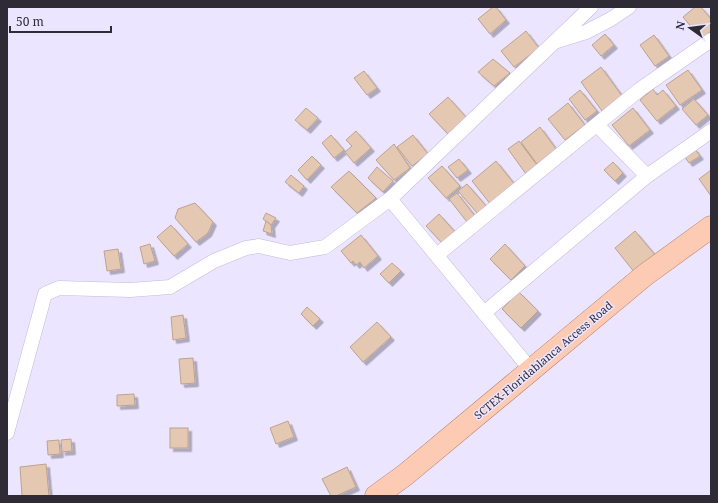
<svg xmlns="http://www.w3.org/2000/svg" width="718" height="503" font-family="'Noto Serif',serif">
<style>
.building{fill:#e5c8b2;stroke:#bea28e;filter:url(#shadow)}
.lines{fill:none;stroke-linecap:round;stroke-linejoin:round}
.minor-casing{stroke:#c3bbda;stroke-width:15}
.primary-casing{stroke:#b47c66;stroke-width:23}
.minor{stroke:#fff;stroke-width:14}
.primary{stroke:#fdcab3;stroke-width:22}
.labels{text-anchor:middle;dominant-baseline:central;stroke-width:3;stroke-linejoin:round;paint-order:stroke}
.street-label{font-size:11px;fill:#2e2b37;stroke:#ece5ff}
</style>
<defs>
<filter id="shadow"><feDropShadow dx="3.5" dy="3.5" stdDeviation="0" flood-color="#0004"/></filter>
</defs>
<rect width="100%" height="100%" fill="#ece5ff"/>
<g class="building">
<polygon points="493,7 496,7 506,20 490,34 478,19"/>
<polygon points="695,7 701,7 711,19 711,31 701,39 683,17"/>
<polygon points="526,31 539,48 514,67 501,51"/>
<polygon points="605,34 614,45 601,56 592,45"/>
<polygon points="654,35 669,56 655,66 640,45"/>
<polygon points="493,59 510,73 494,86 478,72"/>
<polygon points="601,67 622,96 602,111 581,82"/>
<polygon points="688,70 702,90 680,105 666,85"/>
<polygon points="364,71 377,88 367,95 354,78"/>
<polygon points="653,89 657,95 663,90 676,106 657,121 640,100"/>
<polygon points="580,90 597,111 585,120 569,99"/>
<polygon points="448,97 466,117 448,134 429,114"/>
<polygon points="694,99 708,115 696,125 682,109"/>
<polygon points="568,103 585,125 565,140 548,119"/>
<polygon points="306,108 318,118 307,130 295,120"/>
<polygon points="633,108 650,130 629,146 612,125"/>
<polygon points="540,127 556,149 537,164 521,142"/>
<polygon points="356,131 371,148 354,163 345,152 352,146 346,140"/>
<polygon points="331,135 344,150 334,158 322,143"/>
<polygon points="413,135 428,154 412,166 397,147"/>
<polygon points="519,141 537,165 526,174 508,149"/>
<polygon points="394,144 410,168 394,180 376,160"/>
<polygon points="694,148 700,156 689,163 684,156"/>
<polygon points="312,156 321,165 307,180 298,170"/>
<polygon points="459,159 468,170 457,178 448,167"/>
<polygon points="496,161 516,186 492,206 472,181"/>
<polygon points="613,162 623,173 615,181 604,170"/>
<polygon points="442,166 460,186 446,198 428,178"/>
<polygon points="377,167 393,181 383,192 368,178"/>
<polygon points="711,170 711,196 699,179"/>
<polygon points="349,171 376,198 357,213 331,187"/>
<polygon points="291,175 304,186 299,193 285,182"/>
<polygon points="467,184 487,207 478,214 458,191"/>
<polygon points="457,193 475,216 467,222 449,199"/>
<polygon points="195,203 213,222 208,233 196,242 175,218 178,209"/>
<polygon points="266,213 276,218 271,225 263,219"/>
<polygon points="439,214 457,234 444,245 426,226"/>
<polygon points="266,221 271,225 272,234 263,231"/>
<polygon points="171,225 188,244 174,256 157,237"/>
<polygon points="635,231 656,256 635,273 615,248"/>
<polygon points="361,235 378,256 364,268 360,262 356,265 353,261 351,263 341,251"/>
<polygon points="150,244 155,261 144,264 140,247"/>
<polygon points="505,244 525,266 511,280 490,259"/>
<polygon points="118,249 121,269 107,271 104,251"/>
<polygon points="392,263 401,271 389,283 380,274"/>
<polygon points="519,292 538,311 521,328 502,309"/>
<polygon points="307,307 320,319 313,326 301,314"/>
<polygon points="183,315 186,338 173,340 171,317"/>
<polygon points="377,322 391,337 363,362 350,347"/>
<polygon points="193,358 195,383 181,384 179,359"/>
<polygon points="134,394 135,405 117,406 117,395"/>
<polygon points="288,421 294,437 276,444 270,428"/>
<rect x="170" y="428" width="18" height="20"/>
<polygon points="71,439 72,451 62,452 61,440"/>
<polygon points="59,440 60,454 48,455 47,441"/>
<polygon points="46,464 49,496 22,496 20,467"/>
<polygon points="347,467 356,487 336,496 331,496 322,479"/>
</g>
<g class="lines">
<g class="minor-casing">
<g id="minor">
<polyline points="557,41 586,32 611,19 629,7"/>
<polyline points="597,125 647,176"/>
<polyline points="390,199 531,370"/>
<polyline points="437,255 639,90 711,40"/>
<polyline points="484,313 647,176 711,131"/>
<polyline points="7,433 45,294 59,288 130,290 170,287 214,261 246,248 259,246 290,253 325,247 390,199 591,7"/>
</g>
</g>
<g class="primary-casing">
<polyline id="primary" points="376,496 405,475 645,275 711,227"/>
</g>
<use href="#minor" class="minor"/>
<use href="#primary" class="primary"/>
</g>
<g class="labels">
<g class="street-label">
<text transform="translate(543 360) rotate(-40)">SCTEX-Floridablanca Access Road</text>
</g>
</g>
<rect width="718" height="503" fill="none" stroke="#2e2b37" stroke-width="16"/>
<g transform="translate(690 28) rotate(284)" stroke="#ece5ff" stroke-width="3" paint-order="stroke">
<path d="M0-3L7 15L0 10L-7 15Z" fill="#2e2b37"/>
<text y="-6" font-size="11" font-weight="bold" text-anchor="middle" fill="#2e2b37">N</text>
</g>
<path d="M10 26v6h101v-6" fill="none" stroke="#2e2b37" stroke-width="2"/>
<text x="16" y="26" font-size="12" fill="#2e2b37" stroke="#ece5ff" stroke-width="3" paint-order="stroke">50 m</text>
</svg>
